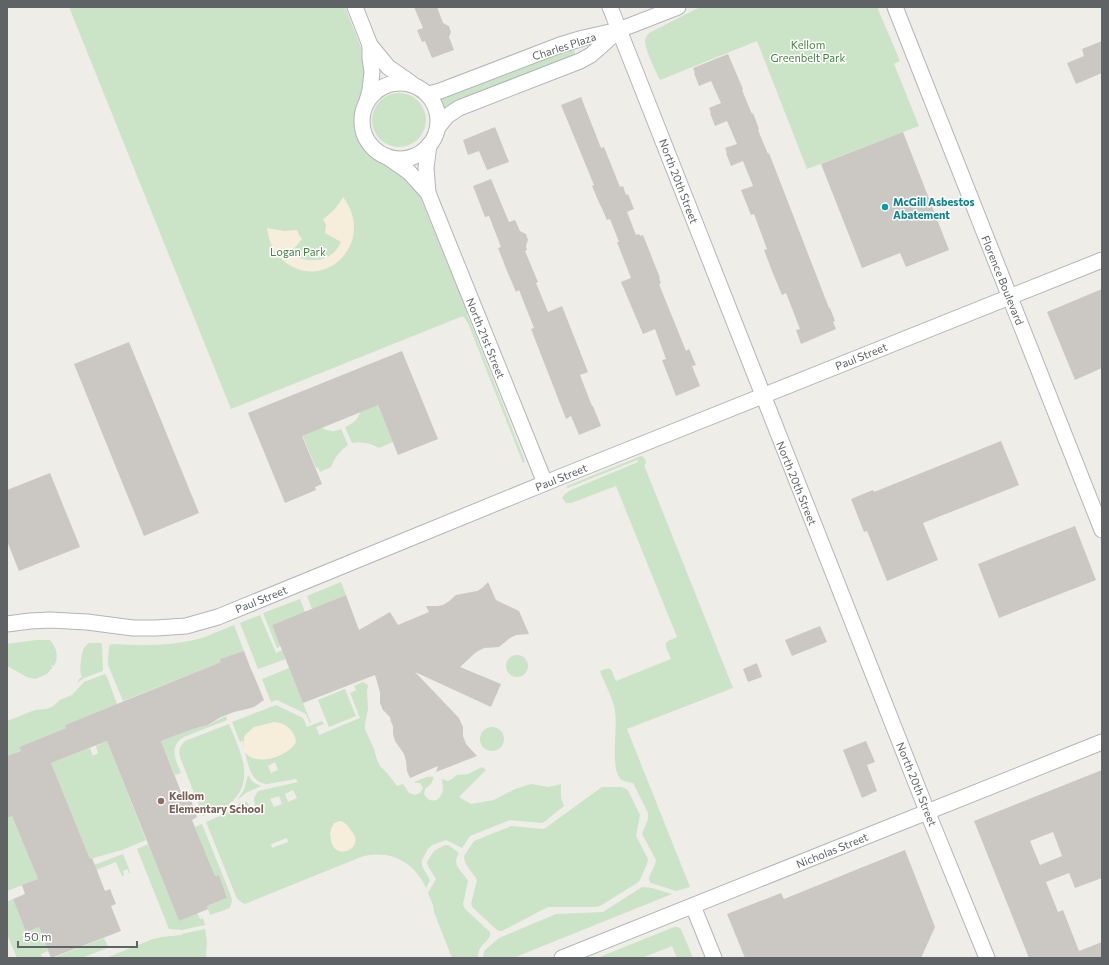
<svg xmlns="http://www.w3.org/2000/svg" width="1109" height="965" font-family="Commissioner,sans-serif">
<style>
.green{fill:#cbe3c7;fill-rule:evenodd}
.sand{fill:#f7eddb}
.building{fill:#cbc8c4;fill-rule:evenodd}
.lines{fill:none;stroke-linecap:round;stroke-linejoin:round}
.minor-casing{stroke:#b3b5b8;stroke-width:17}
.minor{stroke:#fff;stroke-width:15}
.culture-dot{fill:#0f9aa8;stroke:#fff;stroke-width:1.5}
.education-dot{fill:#8d6e63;stroke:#fff;stroke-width:1.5}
.labels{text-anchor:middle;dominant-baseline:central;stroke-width:3;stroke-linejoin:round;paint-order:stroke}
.park-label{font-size:11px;fill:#458341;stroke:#fff}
.street-label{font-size:11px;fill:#5f6366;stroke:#fff}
.culture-label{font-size:11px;font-weight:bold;fill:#0d838f;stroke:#fff;text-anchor:start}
.education-label{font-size:11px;font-weight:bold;fill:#785e54;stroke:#fff;text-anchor:start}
</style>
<rect width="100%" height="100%" fill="#efede8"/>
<g class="green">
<polygon points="69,7 345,7 366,60 364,90 356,104 354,119 354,128 357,137 365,149 371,155 377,160 393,166 418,192 468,313 467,314 523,456 525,462 523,463 468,323 463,316 231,409"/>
<path d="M700,7h177l23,54 -6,3 25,62 -112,43 -50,-128 -97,39c-4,-8 -15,-31 -15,-38 0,-4 2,-6 4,-9z"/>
<polygon points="569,46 574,49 575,53 574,55 444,109 439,96"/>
<circle cx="399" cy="120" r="27"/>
<path d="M375,398l18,44 -14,6c-9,-5 -17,-7 -27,-5l-7,-16c9,-4 14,-8 16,-18z"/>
<path d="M314,422c9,7 15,12 27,7l7,16c-8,6 -13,12 -17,22l-11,5 -2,-5 -2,1 -17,-41z"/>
<path d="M641,456c4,1 5,5 5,8l-2,1 89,223 -106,41 63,158 -14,4 -25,-8 -2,-3c0,-7 6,-12 7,-20l-14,-26 6,-15v-6l-15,-30c-5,-1 -11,-1 -14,-6 -9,-14 0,-53 -5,-71 -3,-12 -10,-24 -14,-35 13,-6 11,-1 16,10l55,-22c-1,-4 -8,-14 -4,-17 2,-2 8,-4 10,-5l-61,-151 -45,17h-5l-4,-5 3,-4 6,-4 67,-28 -1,-2 -67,27 -2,1 -1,-1v-1z"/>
<polygon points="341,582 346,595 312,609 307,596"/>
<polygon points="300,599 305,612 272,625 281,646 277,648 263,613"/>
<polygon points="260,615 276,653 282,650 286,659 258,669 240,623"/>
<path d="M234,625l10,26 -23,8v3l-98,39 -15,-36v-5l1,-13 1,-2 3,-1c30,2 60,2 89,-6 11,-4 21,-9 32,-13z"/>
<path d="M36,640h14c7,8 9,17 4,26l-2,-1 -1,1 2,1 -6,7 -12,5 -8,-2 -20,-11v-22z"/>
<path d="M89,643h12l1,2 1,26 -19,7 -7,5 2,-4 3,-2c-3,-5 -1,-23 2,-29 2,-2 3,-4 5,-5z"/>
<circle cx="517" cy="666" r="11"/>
<polygon points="289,668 311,723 310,723 306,714 277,700 271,702 262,679"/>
<polygon points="105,674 107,677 117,704 65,725 66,728 19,747 21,751 7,756 7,721 35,710 46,709 52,707 60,700 72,695 84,682"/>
<path d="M363,682l5,3 -1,6 1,18 -3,15v5l9,20 3,11 3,6 8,8 9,12 6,-2 6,9 6,2 5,-2 3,-5 -3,-5h-6c6,-4 13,-7 20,-6l-3,7 -6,5 -1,5c6,11 17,7 19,-4 0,-4 -1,-8 -1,-11l6,2 4,-2 5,-4 11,-1 14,-7 4,3 -27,27 12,7 23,-4 21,-11 16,-5 18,3 12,-3v14l3,8 -20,16 -3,1 -31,-3 -40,16 -8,12 -16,-8 -14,5 -4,4 -6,11v6l8,14 -4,8c-12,-27 -37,-39 -65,-31l-116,47c-5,-2 -8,-5 -10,-10l-29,-72 16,-7 13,-8 1,1 1,-1 -1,-1 4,-3 7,-1 4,7 4,-2 -1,-9 4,-7 40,-9 -2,-3 -29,5c-17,-2 -18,-18 -22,-31l2,1 -4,-8v-5l-3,1 -8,-20 44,-17 27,13 4,9 15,-6 2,3 -8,3 3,8 41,-17 -10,-25 6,-3 -2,-4zM275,762l3,8 -7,3 -3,-7zM293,790l4,8 -9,4 -3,-8zM279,796l3,8 -8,3 -4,-8zM346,824l4,5 -20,6 2,-8zM287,838l1,4 -16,6 -1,-4z"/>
<polygon points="345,689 356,716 329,727 318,700"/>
<path d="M226,716l1,4 -43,17c-16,9 -8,24 -3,36l-6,2 -14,-34 32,-12 15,-4z"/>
<path d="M229,724c12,29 30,62 -6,84 -6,3 -13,5 -20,8l-23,-59c-2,-7 0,-11 5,-16z"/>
<circle cx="492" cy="739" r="12"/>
<polygon points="107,741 146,840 122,850 90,859 51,763 90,748 93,756 98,753 96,746"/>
<polygon points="248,775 253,782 261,786 246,793 237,800 244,790"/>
<path d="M602,787h20l6,3 12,25 -4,21 12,23 -1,5 -7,16 -3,3 -37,23 -4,1h-48l-46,24h-3l-3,-2 -23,-21 -2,-4 6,-24c-4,-8 -13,-14 -13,-24l10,-15 37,-15 33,3z"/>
<polygon points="12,816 38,879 7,891 7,818"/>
<polygon points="202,824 231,896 232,901 230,908 210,915 207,906 227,898 219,875 215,876 195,827"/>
<polygon points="148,844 179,921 197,913 200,919 203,918 205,925 182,930 169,929 137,849"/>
<path d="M445,845h3l11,8c-8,13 3,17 9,28l-5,23 2,5 25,23c1,9 -9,11 -11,19 -1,2 -1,5 -1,7h-26l-18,-46 -1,-7 -5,-12 8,-14 -8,-13 -1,-4 7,-11z"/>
<polygon points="123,854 129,869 130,873 129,873 127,869 123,871 124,875 122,876 116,862 96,870 94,865"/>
<polygon points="642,887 652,888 672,894 513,958 483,958 484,951 499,938 556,914 603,912"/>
<polygon points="13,899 26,932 39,927 48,951 41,954 42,958 17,958 7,934 7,902"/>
<polygon points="674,927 678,927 681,929 693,958 677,958 672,946 642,958 597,958"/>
<polygon points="205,929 207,941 206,958 106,958 153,939 161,937 182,935 182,934"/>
<polygon points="104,938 108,947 107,948 82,958 53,958"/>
</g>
<g class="sand">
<path d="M343,197c34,45 -18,96 -58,65 -11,-8 -16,-20 -18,-34l17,3 13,-1 2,5 3,4 -12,14c17,12 42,10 51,-11l-16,-9 1,-8 -3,-6c9,-6 15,-13 20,-22z"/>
<path d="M274,722c11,1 21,8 22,20 -11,20 -62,29 -51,-7l9,-8z"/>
<path d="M340,821c6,1 9,7 13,12 11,15 -17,29 -22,8 -1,-7 -1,-11 3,-18z"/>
</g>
<g class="building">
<polygon points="414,7 437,7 443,23 449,26 451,32 449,37 454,50 432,58 425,41 422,42 417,30 423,28"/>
<polygon points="1102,41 1102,73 1076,84 1067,63 1084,56 1082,49"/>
<polygon points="728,54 743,89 742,90 752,114 753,113 759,129 758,130 768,154 769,153 829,308 830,308 835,321 833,322 836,329 801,344 796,330 800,329 786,293 782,295 772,271 764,250 767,249 754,214 751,215 741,190 753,186 743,161 731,166 726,153 727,153 725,148 737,144 727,121 715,126 710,113 711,113 709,108 721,103 711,81 699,86 694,73 695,73 693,68"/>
<polygon points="581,97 601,148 604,147 620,187 623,186 626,195 628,194 634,209 627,212 636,235 639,234 640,236 643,235 660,278 659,278 661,283 659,284 686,351 689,349 696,365 692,366 700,386 676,396 662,360 666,359 655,329 643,334 621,282 631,278 617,242 619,242 610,219 607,220 601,206 601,207 592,186 594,185 561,105"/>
<polygon points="495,127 509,162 487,170 479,151 468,155 463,140"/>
<polygon points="903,132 949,250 906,267 900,253 862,268 821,164"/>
<polygon points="491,179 509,222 515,220 520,231 526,234 528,240 526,246 527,250 525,251 538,282 536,283 548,312 562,306 588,372 580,375 592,406 593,406 601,426 579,435 571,416 566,419 531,329 534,328 519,290 516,292 507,271 498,248 501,247 489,216 485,217 473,186"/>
<polygon points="1102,289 1102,368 1075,380 1047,312"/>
<polygon points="129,342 199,513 144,536 74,364"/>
<polygon points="402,351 438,439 398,455 378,405 302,436 322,484 315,487 316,490 285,503 248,413"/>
<polygon points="1001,441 1019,485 923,523 938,560 887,581 867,531 864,532 851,499 873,490 874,492"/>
<polygon points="50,473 80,547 19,571 7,541 7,490"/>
<polygon points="1075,526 1096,580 999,618 978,564"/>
<polygon points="488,582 496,600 519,611 529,634 516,635 510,638 499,647 484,648 480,650 475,653 460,667 501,684 491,707 415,672 459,718 463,727 463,736 466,744 477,756 436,772 438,766 410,778 407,771 406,761 404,754 395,741 393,734 393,726 391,722 390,717 383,710 380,703 380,692 375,675 303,703 272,625 346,595 359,630 390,612 398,625 429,612 426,606 438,606 443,605 448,602 456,595 477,591 482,588"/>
<polygon points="820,626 827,642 792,656 785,640"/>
<polygon points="244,651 252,672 252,671 264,700 254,707 247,709 234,712 221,717 208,725 193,729 161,741 185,802 191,800 197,817 192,820 215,876 219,875 227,898 207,906 208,909 179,921 107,741 51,763 90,859 92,858 105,891 110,889 116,904 111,906 121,931 51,958 39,927 26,932 13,899 25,894 22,885 38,879 12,816 7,818 7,756 21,751 19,747 66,728 65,725 221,662 220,659"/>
<polygon points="757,663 762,677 748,682 743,669"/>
<polygon points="866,741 875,762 867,765 877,791 862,798 843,750"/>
<path d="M1102,770v108l-27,10 -6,-15 -23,9 12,30 5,-2 16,41 23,-9v16h-73l-55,-137zM1053,832l9,24 -22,9 -10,-24z"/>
<polygon points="905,850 935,927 921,958 745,958 727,914 781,893 784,899"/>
</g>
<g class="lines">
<g class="minor-casing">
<g id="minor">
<polyline points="355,7 370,45 388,67 411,83"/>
<polyline points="610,7 927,811 987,958"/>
<polyline points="895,7 1102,530"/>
<circle cx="400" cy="121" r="38"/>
<polyline points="428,94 440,91 560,45 583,38 619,30 678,7"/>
<polyline points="367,101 370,90 372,72 370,58 370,45"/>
<polyline points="438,127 447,116 459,108 580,61 591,55 618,31"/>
<polyline points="386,156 409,172 428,193 545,483"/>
<polyline points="428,193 426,168 429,145"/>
<polyline points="7,624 30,621 50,620 87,622 133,628 156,628 186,626 218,617 560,477 1102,260"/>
<polyline points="693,906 714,958"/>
<polyline points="562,958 1102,742"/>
</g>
</g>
<use href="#minor" class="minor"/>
</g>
<circle class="culture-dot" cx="885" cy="207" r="4"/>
<circle class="education-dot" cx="161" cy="801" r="4"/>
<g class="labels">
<g class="park-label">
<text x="808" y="44">Kellom<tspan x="808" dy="13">Greenbelt Park</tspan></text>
<text x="298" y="251">Logan Park</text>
</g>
<g class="street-label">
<text transform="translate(564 46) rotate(-18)">Charles Plaza</text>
<text transform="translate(679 181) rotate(69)">North 20th Street</text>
<text transform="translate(1003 280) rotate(68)">Florence Boulevard</text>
<text transform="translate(486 338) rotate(68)">North 21st Street</text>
<text transform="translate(861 356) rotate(-22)">Paul Street</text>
<text transform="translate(561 477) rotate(-22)">Paul Street</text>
<text transform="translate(797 483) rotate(68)">North 20th Street</text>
<text transform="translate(261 599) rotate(-22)">Paul Street</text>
<text transform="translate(917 784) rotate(68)">North 20th Street</text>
<text transform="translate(832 850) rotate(-22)">Nicholas Street</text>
</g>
<g class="culture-label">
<text x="893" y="201">McGill Asbestos<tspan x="893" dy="13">Abatement</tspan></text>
</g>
<g class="education-label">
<text x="169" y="795">Kellom<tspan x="169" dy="13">Elementary School</tspan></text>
</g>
</g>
<rect width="1109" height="965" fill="none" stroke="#5f6366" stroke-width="16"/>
<path d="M18 941v6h119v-6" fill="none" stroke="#5f6366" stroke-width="2"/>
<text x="24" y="941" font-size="12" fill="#5f6366" stroke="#ffffff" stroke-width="3" paint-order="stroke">50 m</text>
</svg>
